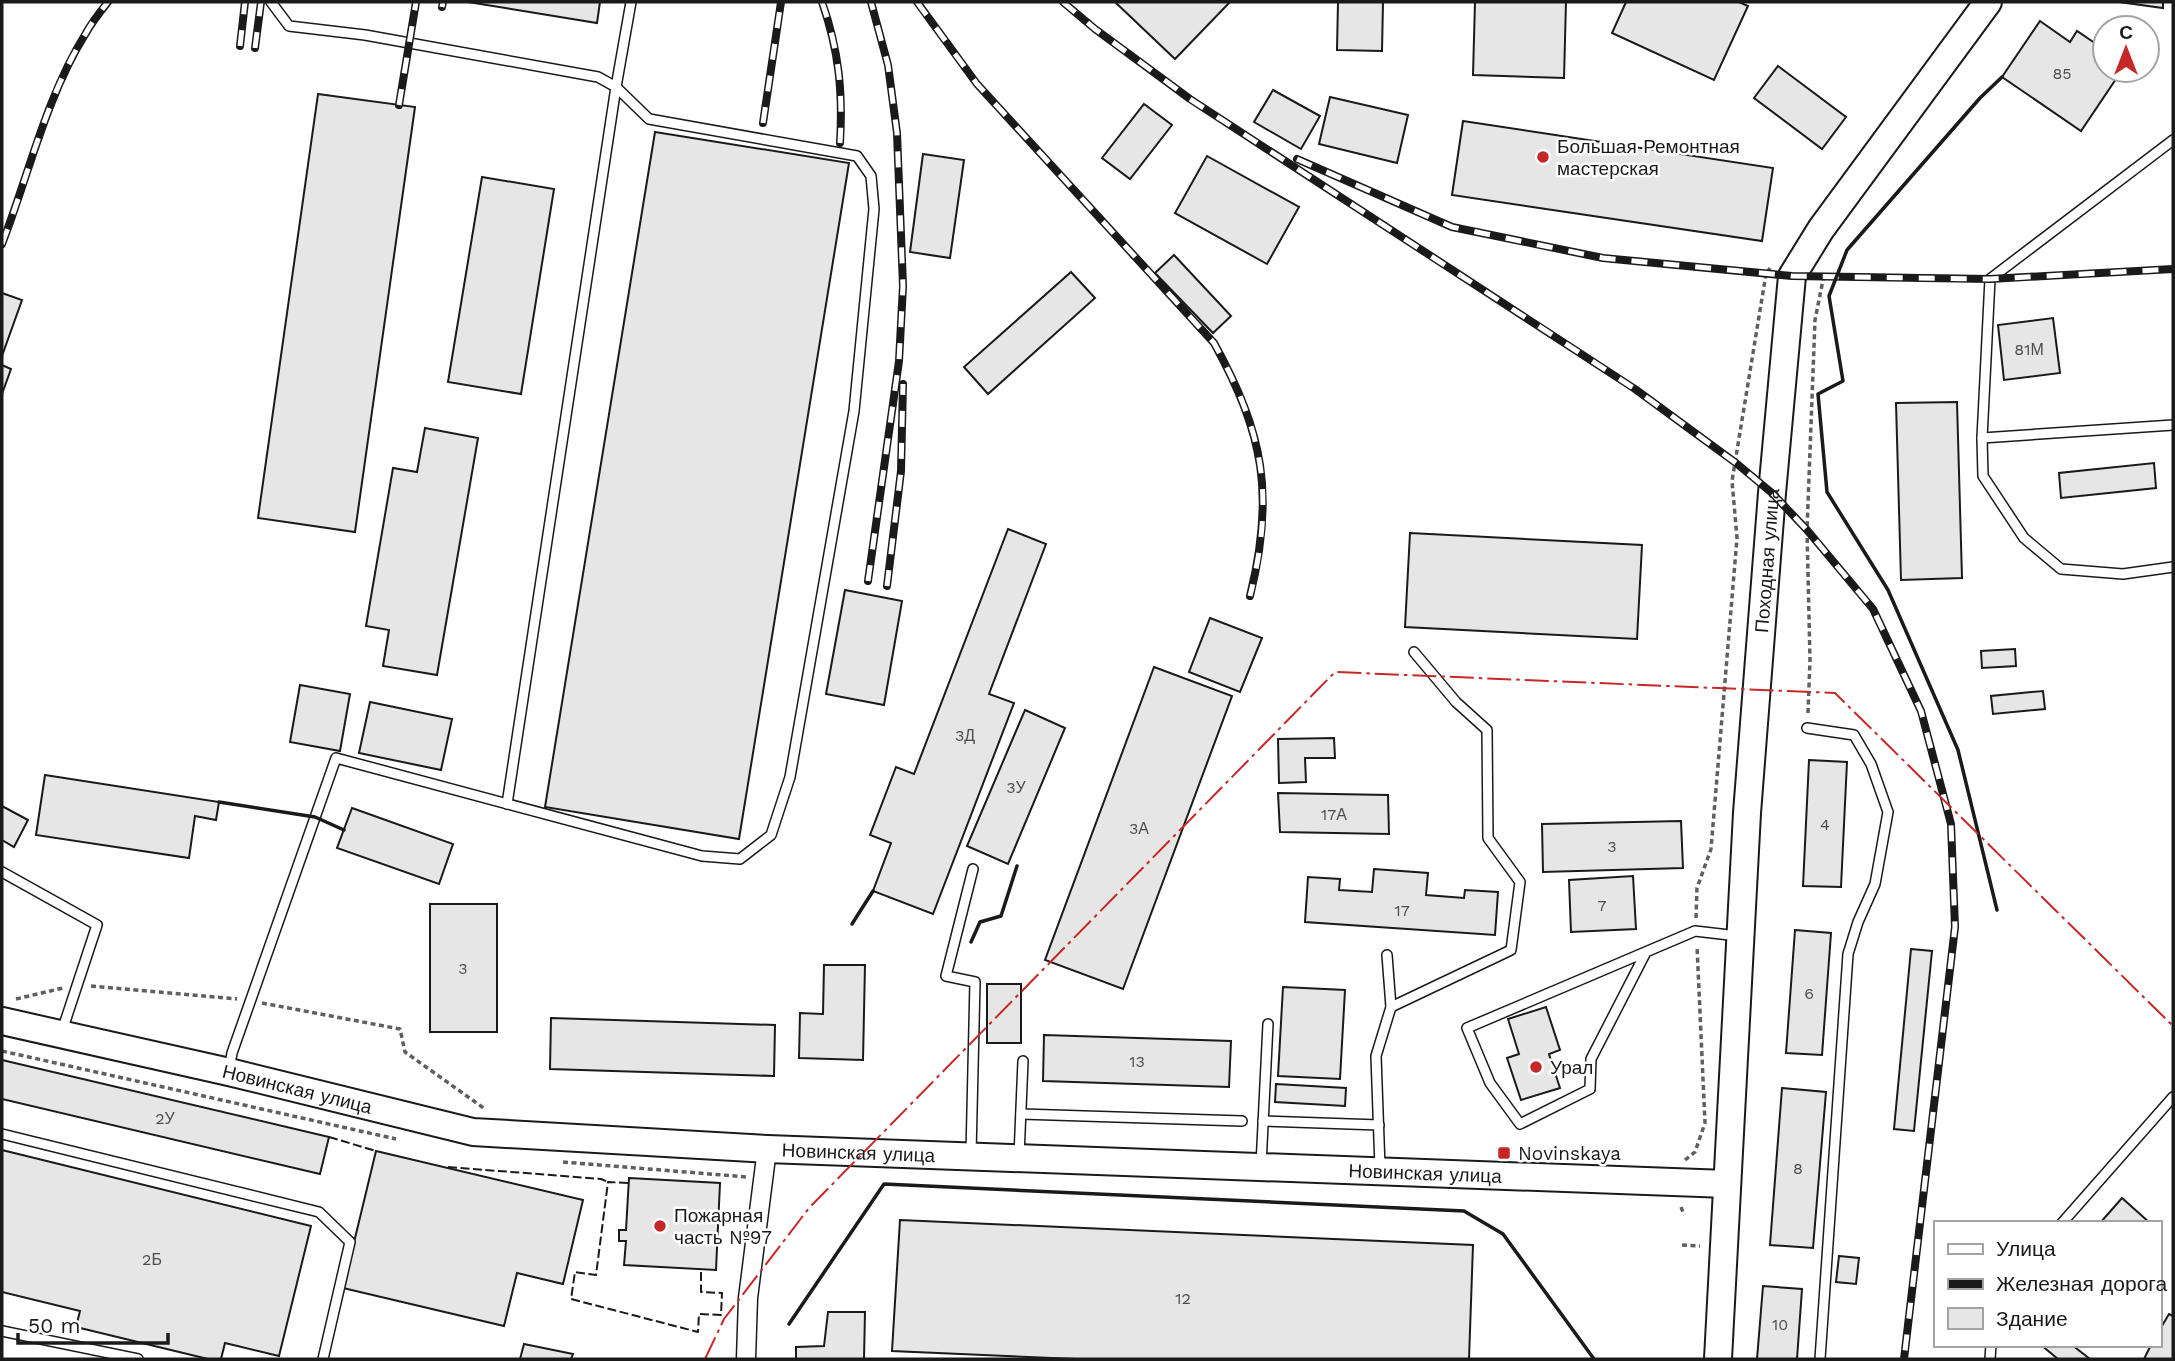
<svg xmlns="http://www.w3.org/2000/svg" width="2175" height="1361" font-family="'Work Sans',sans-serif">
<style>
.building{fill:#e6e6e6;stroke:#1a1a1a;stroke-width:2}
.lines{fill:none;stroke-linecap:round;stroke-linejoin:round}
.lane-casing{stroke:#1a1a1a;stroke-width:12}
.street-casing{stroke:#1a1a1a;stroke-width:21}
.secondary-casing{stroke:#1a1a1a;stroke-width:30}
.path{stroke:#5f5f5f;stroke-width:3.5;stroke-dasharray:5 3.5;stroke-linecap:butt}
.lane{stroke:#fff;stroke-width:9}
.street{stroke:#fff;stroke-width:18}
.secondary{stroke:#fff;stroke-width:26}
.rail-casing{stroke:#1a1a1a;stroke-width:8}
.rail{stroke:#fff;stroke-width:5;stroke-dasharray:16;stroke-linecap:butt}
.fence{stroke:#1a1a1a;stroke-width:2;stroke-dasharray:9 3.5;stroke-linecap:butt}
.wall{stroke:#1a1a1a;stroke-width:3.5}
.power{stroke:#c62828;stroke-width:2;stroke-dasharray:24 5 3.5 5;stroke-linecap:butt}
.poi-dot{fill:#c62828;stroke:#fff;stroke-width:2.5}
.labels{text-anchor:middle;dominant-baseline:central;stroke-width:5;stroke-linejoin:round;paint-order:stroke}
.number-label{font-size:16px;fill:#4d4d4d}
.poi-label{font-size:19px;fill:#1a1a1a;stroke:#fff;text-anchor:start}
.street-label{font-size:19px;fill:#1a1a1a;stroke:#fff}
</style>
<rect width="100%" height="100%" fill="#fff"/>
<g class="building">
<polygon points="468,2 600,2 597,23"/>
<polygon points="1115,2 1230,2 1175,59"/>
<polygon points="1338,2 1383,2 1382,51 1337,50"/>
<polygon points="1475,2 1566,2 1564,78 1473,75"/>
<polygon points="1626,2 1739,2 1748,6 1714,80 1612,33"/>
<polygon points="2119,2 2163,2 2163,8"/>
<polygon points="2040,21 2070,42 2077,31 2105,50 2105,70 2122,70 2081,131 2002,77"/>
<polygon points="1778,66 1846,117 1822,149 1754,98"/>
<polygon points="1273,90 1320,116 1301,149 1254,122"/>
<polygon points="318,94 415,107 355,532 258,518"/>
<polygon points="1330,97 1408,115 1397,163 1319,144"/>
<polygon points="1144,104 1172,125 1130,179 1102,158"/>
<polygon points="1463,121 1773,168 1762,241 1452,195"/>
<polygon points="655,132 849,163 739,839 545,807"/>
<polygon points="923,154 964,160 950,258 910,252"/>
<polygon points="1207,156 1299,207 1267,264 1175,213"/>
<polygon points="482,177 554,189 521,394 448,382"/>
<polygon points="1174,255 1231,316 1213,333 1155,273"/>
<polygon points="1071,272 1095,298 988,394 964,367"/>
<polygon points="2,293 22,300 2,356"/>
<polygon points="2053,318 2060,373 2004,380 1998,325"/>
<polygon points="2,365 11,369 2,394"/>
<polygon points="1957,402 1962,578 1901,580 1896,403"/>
<polygon points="425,428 478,438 437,675 383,666 389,630 366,626 393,468 417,472"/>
<polygon points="2154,463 2156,488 2061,498 2059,473"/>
<polygon points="1008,529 1046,544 989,694 1014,703 933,914 873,891 891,843 870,835 896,767 914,774"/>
<polygon points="1410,533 1642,545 1637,639 1405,627"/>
<polygon points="845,590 902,601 884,705 826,694"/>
<polygon points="1210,618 1262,638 1240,692 1189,672"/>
<polygon points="2015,649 2016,666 1982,668 1981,651"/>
<polygon points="1154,667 1232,696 1123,989 1045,960"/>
<polygon points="300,685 350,694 340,751 290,742"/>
<polygon points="2043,691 2045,709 1993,714 1991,696"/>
<polygon points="370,702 452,719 441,770 359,753"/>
<polygon points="1025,710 1065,728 1008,864 967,846"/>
<polygon points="1334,738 1335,758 1305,758 1306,782 1279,783 1278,739"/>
<polygon points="1809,760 1847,762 1841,887 1803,886"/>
<polygon points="45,775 219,802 216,820 195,816 189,858 36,835"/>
<polygon points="1278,793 1388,795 1389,834 1280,832"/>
<polygon points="2,806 28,820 14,847 2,840"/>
<polygon points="352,808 453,844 439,884 337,848"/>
<polygon points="1681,821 1683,868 1543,872 1542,824"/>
<polygon points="1374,869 1428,873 1426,895 1464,898 1465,890 1498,892 1495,935 1305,922 1308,877 1340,879 1339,890 1372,892"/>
<polygon points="1633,876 1636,929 1571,932 1569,880"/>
<rect x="430" y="904" width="67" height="128"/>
<polygon points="1795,930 1831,933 1822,1055 1786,1053"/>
<polygon points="1911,949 1932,951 1914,1131 1894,1129"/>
<polygon points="824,965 865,965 863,1060 799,1058 800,1013 823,1014"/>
<rect x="987" y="984" width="34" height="59"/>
<polygon points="1283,987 1345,990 1340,1079 1278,1076"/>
<polygon points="1546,1007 1560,1050 1549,1054 1560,1088 1521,1100 1507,1058 1519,1054 1508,1019"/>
<polygon points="551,1018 775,1025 774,1076 550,1069"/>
<polygon points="1044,1035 1231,1041 1229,1087 1043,1081"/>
<polygon points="2,1060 329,1137 320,1174 2,1099"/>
<polygon points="1276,1084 1346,1088 1345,1106 1275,1102"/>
<polygon points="1782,1088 1826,1092 1813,1248 1770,1245"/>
<polygon points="2,1150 311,1226 279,1356 225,1343 221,1359 208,1359 76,1327 80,1311 2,1292"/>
<polygon points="376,1151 583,1200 563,1284 517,1273 504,1326 343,1288"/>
<polygon points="629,1178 720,1183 716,1270 624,1265 626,1241 619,1241 619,1230 626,1230"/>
<polygon points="2122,1198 2150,1223 2100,1223"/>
<polygon points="900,1220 1473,1245 1469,1359 1076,1359 892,1351"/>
<polygon points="1839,1256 1859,1258 1856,1284 1836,1282"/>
<polygon points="1763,1286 1802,1289 1797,1359 1757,1359"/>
<polygon points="828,1312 865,1312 864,1359 796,1359 796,1347 824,1346"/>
<polygon points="2169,1314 2173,1316 2173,1359 2144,1359 2151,1345 2159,1345 2159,1331"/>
<polygon points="524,1344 573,1354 571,1359 520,1359"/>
<polygon points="2041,1345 2072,1345 2090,1359 2058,1359"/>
</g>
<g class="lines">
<g class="lane-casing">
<g id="lane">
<polyline points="2173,140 1990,279 1982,438 1983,476 2024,538 2061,569 2123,574 2173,567"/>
<polyline points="1982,438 2173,425"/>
<polyline points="1807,728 1854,735 1871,764 1888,812 1875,884 1858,922 1848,954 1820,1359"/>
<polyline points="507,804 616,87 631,2"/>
<polyline points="2,872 97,925 62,1031"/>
<polyline points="1645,954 1591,1059 1590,1089 1520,1124 1490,1083 1467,1028 1695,931 1738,936"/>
<polyline points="1391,1007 1511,950 1520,882 1488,838 1487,730 1456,702 1414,652"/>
<polyline points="229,1070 232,1053 336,758 702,856 740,859 771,835 790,777 854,411 874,209 871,176 857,156 649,119 616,87 598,77 365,35 289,26 271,2"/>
<polyline points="1021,1114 1242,1121"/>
<polyline points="1263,1121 1379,1125"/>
<polyline points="2,1134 319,1212 350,1242 323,1359"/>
<polyline points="971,1154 975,982 946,976 973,869"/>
<polyline points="1019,1156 1023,1061"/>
<polyline points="1261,1165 1268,1024"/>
<polyline points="1380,1168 1376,1056 1391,1007 1387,955"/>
<polyline points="2062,1223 2173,1097"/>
<polyline points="2,1331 138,1359"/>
<polyline points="1990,1359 1991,1345"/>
</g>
</g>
<g class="street-casing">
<polyline id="street" points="746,1359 748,1298 767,1149"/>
</g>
<g class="secondary-casing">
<g id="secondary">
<path id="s1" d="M2,1021l227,51 244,60 294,17 960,35"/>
<path id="s2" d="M1718,1359l29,-546 25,-320 20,-217 29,-47 167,-227"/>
</g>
</g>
<g class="path">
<polyline points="1808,713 1810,660 1807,530 1815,320 1824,275"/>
<polyline points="1696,918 1697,888 1711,849 1737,538 1732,481 1766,274 1770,268"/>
<polyline points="91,986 237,999"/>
<polyline points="16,999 63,988"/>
<polyline points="262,1003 400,1029 405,1052 485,1109"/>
<polyline points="2,1051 396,1139"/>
<polyline points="1685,1160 1695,1152 1705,1123 1697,946"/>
<polyline points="563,1162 747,1177"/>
<polyline points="1681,1207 1684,1215"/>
<polyline points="1682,1245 1700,1246"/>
</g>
<use href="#lane" class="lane"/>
<use href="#street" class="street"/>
<use href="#secondary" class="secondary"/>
<g class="rail-casing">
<g id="rail">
<path d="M822,2c17,49 21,90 18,141"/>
<path d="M917,2l60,82 237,259c50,91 61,152 36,253"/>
<polyline points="1063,2 1095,29 1190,99 1635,389 1736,463 1772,493 1807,530 1873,609 1921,711 1951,824 1955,927 1904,1359"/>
<polyline points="442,7 443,2"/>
<polyline points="240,46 245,2"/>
<polyline points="255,48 261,2"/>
<polyline points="399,105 416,2"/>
<polyline points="763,123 781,2"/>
<polyline points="1297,159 1452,227 1603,258 1792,276 1990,279 2173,269"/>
<path d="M2,244c27,-70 44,-147 84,-211 6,-11 14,-21 22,-31"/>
<polyline points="868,581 899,361 903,286 897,133 888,65 871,2"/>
<polyline points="887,586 901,471 903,384"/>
</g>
</g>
<use href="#rail" class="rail"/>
<g class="fence">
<polyline points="329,1137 376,1151"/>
<polyline points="448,1167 601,1179 608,1182"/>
<polyline points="628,1183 608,1182 596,1275 575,1272 571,1299 698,1332 699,1314 721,1315 722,1293 701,1292 701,1269"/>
</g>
<g class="wall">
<polyline points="219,802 315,817 344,830"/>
<polyline points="1997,910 1958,750 1888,590 1827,492 1818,394 1843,381 1829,296 1847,250 1980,98 2002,77"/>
<polyline points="852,924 873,891"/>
<polyline points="971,942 980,922 1001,916 1017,866"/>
<polyline points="789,1324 884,1184 1464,1211 1503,1234 1594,1359"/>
</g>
<polyline class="power" points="705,1359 724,1319 809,1208 1335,672 1835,693 2172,1025"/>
</g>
<g class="poi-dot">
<circle cx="1543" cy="157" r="7"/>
<circle cx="1536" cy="1067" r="7"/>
<rect x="1497" y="1146" width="14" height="14" rx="3.5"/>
<circle cx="660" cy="1226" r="7"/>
</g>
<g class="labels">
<g class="number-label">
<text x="2062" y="73">85</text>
<text x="2029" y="349">81М</text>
<text x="965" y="735">3Д</text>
<text x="1016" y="787">3У</text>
<text x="1334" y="814">17А</text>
<text x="1825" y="824">4</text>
<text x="1139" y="828">3А</text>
<text x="1612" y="846">3</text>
<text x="1602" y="905">7</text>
<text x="1402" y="910">17</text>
<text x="463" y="968">3</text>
<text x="1809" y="993">6</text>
<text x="1137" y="1061">13</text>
<text x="165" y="1118">2У</text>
<text x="1798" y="1168">8</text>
<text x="152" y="1259">2Б</text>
<text x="1183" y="1298">12</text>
<text x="1780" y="1324">10</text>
</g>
<g class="poi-label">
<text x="1557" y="146">Большая Ремонтная<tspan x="1557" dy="22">мастерская</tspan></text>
<text x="1550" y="1067">Урал</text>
<text x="1518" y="1153">Novinskaya</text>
<text x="674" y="1215">Пожарная<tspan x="674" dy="22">часть №97</tspan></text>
</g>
<g class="street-label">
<text stroke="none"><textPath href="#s2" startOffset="800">Походная улица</textPath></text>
<text stroke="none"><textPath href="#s1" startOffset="303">Новинская улица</textPath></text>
<text stroke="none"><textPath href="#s1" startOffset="870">Новинская улица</textPath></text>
<text stroke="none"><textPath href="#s1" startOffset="1437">Новинская улица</textPath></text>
</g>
</g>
<rect width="2175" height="1361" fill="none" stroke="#1a1a1a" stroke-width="7"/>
<rect x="1934" y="1221" width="228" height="126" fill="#ffffff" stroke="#a3a3a3" stroke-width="2"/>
<rect x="1948" y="1244" width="35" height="10" fill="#ffffff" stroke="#a3a3a3" stroke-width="2"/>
<text x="1996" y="1256" font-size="21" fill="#1a1a1a">Улица</text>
<rect x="1948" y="1279" width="35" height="10" fill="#1a1a1a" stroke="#a3a3a3" stroke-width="2"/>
<text x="1996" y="1291" font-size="21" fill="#1a1a1a">Железная дорога</text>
<rect x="1948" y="1308" width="35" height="21" fill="#e6e6e6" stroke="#a3a3a3" stroke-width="2"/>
<text x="1996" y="1326" font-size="21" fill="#1a1a1a">Здание</text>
<g transform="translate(2126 49)"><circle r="33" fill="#ffffff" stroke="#a3a3a3" stroke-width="2"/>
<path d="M0-5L12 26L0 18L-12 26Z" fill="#c62828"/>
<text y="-10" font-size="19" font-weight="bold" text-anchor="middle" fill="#1a1a1a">С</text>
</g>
<path d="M18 1333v10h150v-10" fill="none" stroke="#1a1a1a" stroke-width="3.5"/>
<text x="28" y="1333" font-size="21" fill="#1a1a1a" stroke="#ffffff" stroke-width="5" paint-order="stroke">50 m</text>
</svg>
